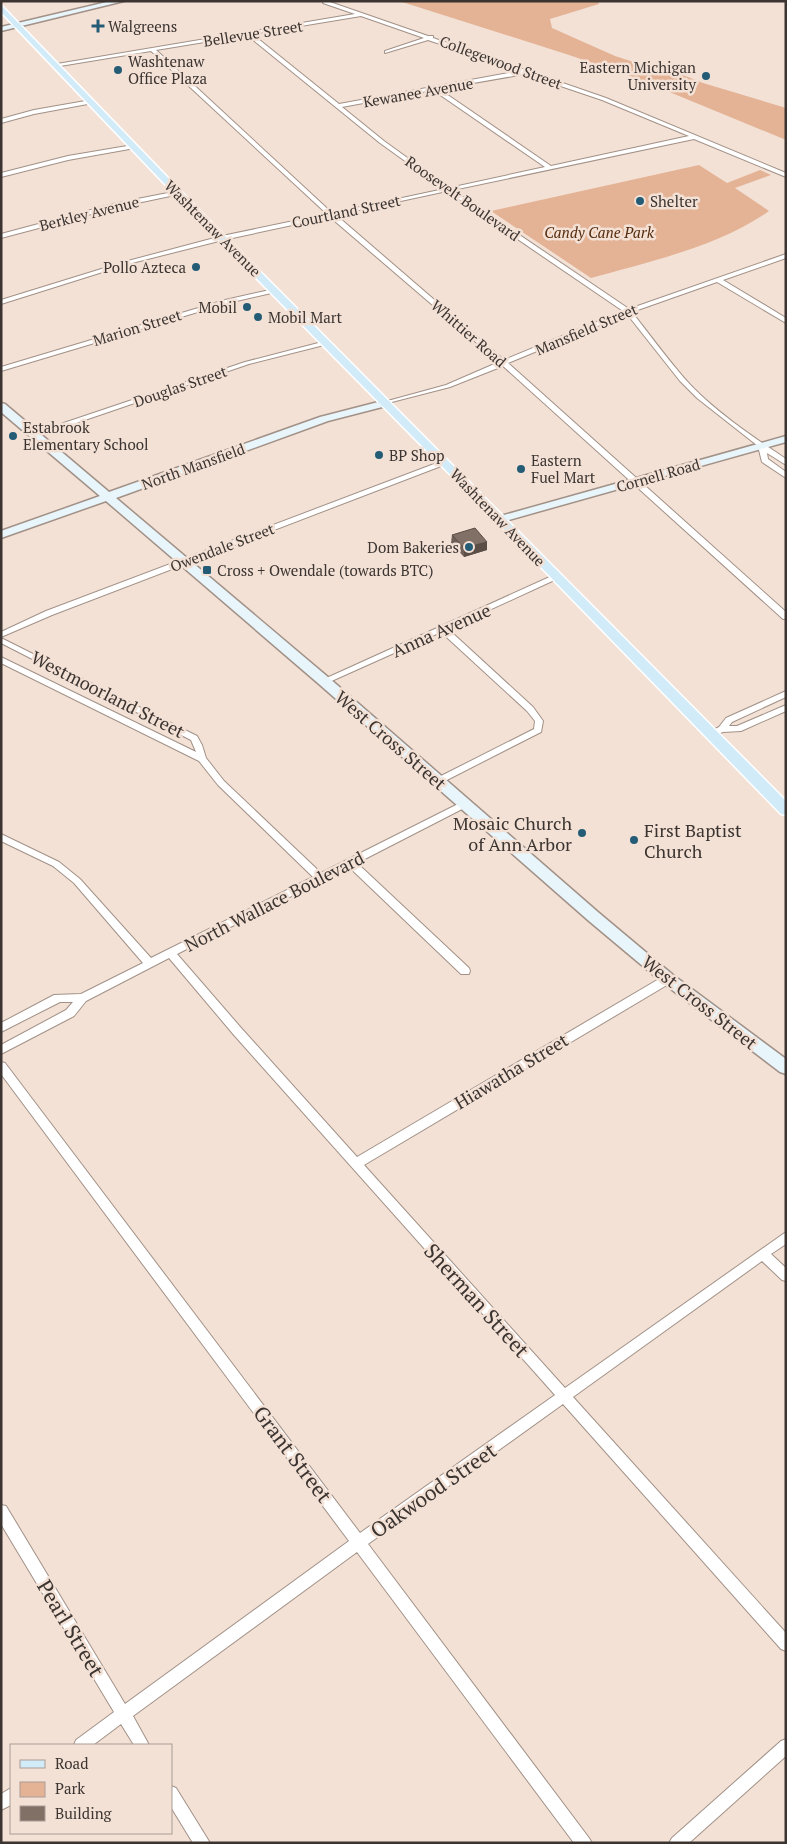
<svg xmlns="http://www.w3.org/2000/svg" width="787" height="1844" font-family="'PT Serif',serif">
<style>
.green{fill:#e4b395}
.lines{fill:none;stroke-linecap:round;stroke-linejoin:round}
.street-casing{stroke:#a29187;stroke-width:2}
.secondary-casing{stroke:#a29187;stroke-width:3}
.primary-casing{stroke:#fff;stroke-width:3}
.street{fill:#fff;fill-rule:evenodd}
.secondary{fill:#e8f5fb;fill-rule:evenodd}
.primary{fill:#d2ebf8;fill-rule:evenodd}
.wall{fill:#6e6058}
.shaded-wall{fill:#5a4e47}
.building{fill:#807066;stroke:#5a4e47}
.poi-dot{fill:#245c76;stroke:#f3e1d6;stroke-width:2}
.labels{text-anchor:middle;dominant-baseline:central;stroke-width:5;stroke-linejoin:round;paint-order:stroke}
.far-poi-label{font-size:15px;fill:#3b3430;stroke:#f3e1d6;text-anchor:start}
.far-street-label{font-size:15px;fill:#3b3430;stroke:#f3e1d6}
.far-park-label{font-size:15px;font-style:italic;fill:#562c0d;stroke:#f3e1d6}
.street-label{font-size:18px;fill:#3b3430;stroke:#f3e1d6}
.poi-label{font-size:18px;fill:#3b3430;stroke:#f3e1d6;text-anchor:end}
.near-street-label{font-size:21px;fill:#3b3430;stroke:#f3e1d6}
</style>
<rect width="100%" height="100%" fill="#f3e1d6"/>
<g class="green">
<polygon points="399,1 598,1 599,4 550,19 552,28 615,56 649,67 663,67 703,83 786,108 786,140 633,77 569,55"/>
<path d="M699,165l28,18 33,-13 11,5 -36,13 34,23c-50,35 -120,51 -178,67l-100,-67z"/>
</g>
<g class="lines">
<g class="street-casing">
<g id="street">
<path d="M323,1h4l101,35h5v2l173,60 180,75v4l-92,-38 -241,51 176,119 157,-55v4l-63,22 63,38v5l-69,-41 -85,30c17,22 34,45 52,66 26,30 69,59 102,81v6l-19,-12 1,6 18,13v6l-24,-16 -4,-16 -61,-48 -17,-17 -53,-67 -119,49 278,249v7h-3l-280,-253 -53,21 -66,17v-2l62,-17 53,-23 -169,-145 -107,23 -95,24 -127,40v-4l123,-38 98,-26 105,-22 -176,-163 -97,16 -3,-2 304,-51 -32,-11zM361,16l63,22 -39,13v2l43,-13 92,31 -181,33 -87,-70zM247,35l133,108 64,46 -112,24 -176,-163zM525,74l77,26 87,36 -138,30 -112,-77zM433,90l112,77 -96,21 -65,-47 -42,-34zM447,191l176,120 -119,49 -168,-145z"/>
<polygon points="91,100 93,101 93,103 34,114 1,123 1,119 34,110"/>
<polygon points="133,145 135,146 135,148 68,160 1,177 1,173 68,156"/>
<polygon points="178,191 180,192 180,194 118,207 1,238 1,234 117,203"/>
<polygon points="274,289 276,290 276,292 228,303 1,371 1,367 225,300"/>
<polygon points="326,341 328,342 328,344 249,364 38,436 31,434 245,362"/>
<polygon points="442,461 445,461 449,463 52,615 1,637 1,632 46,611"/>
<polygon points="554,575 560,575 561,577 448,629 533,707 543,721 541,732 441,783 438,784 433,781 435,779 534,729 535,721 527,711 441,632 327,683 321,683 320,681"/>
<polygon points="1,638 197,736 202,745 206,758 224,781 321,873 462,802 468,802 470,804 468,806 357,863 469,968 470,971 469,974 461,974 349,867 177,954 242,1029 357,1157 664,976 672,976 673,979 672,982 364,1165 565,1388 786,1232 786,1244 771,1254 786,1268 786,1281 782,1280 762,1261 573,1397 786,1633 786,1651 781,1649 563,1404 368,1544 589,1838 592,1843 574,1843 357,1552 133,1716 149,1745 134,1745 121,1724 93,1745 74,1745 76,1740 114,1712 1,1524 1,1505 6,1506 125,1704 349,1541 1,1074 1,1062 5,1063 360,1533 555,1395 234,1035 169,958 86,1001 74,1016 1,1054 1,1045 66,1010 73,1002 60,1002 1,1032 1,1023 54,995 81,994 143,963 74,883 53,866 1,841 1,834 59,862 80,879 151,958 313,877 218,785 199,761 1,663 1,657 196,752 191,740 1,643"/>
<polygon points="786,691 786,697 732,722 729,726 737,726 786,705 786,711 741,731 723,732 710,737 706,734 719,727 726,718"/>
<polygon points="786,1739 786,1756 689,1843 669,1843 672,1838 781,1741"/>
<polygon points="171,1786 176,1788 210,1843 193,1843 171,1807"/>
<polygon points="11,1788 11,1805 1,1810 1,1794"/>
</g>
</g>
<g class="secondary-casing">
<g id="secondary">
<polygon points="111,1 124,1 1,31 1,27"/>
<polygon points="386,400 390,401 391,403 390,405 328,421 116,498 329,678 599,913 673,975 786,1059 786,1074 780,1072 663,983 589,921 319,684 106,501 1,538 1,531 100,496 1,412 1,403 5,404 109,492 320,417"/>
<polygon points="786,436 786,442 505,521 501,522 495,519 497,517"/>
</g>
</g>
<g class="primary-casing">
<polygon id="primary" points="1,5 204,215 786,801 786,815 781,814 497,522 198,219 1,12"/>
</g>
<use href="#street" class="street"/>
<use href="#secondary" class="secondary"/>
<use href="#primary" class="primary"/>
</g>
<polygon class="wall" points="452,535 487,542 487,550 464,557 451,543"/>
<polygon class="shaded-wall" points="487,542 487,550 464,557 464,548"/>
<polygon class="building" points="475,528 487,542 464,548 452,535"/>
<g class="poi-dot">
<path d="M95.5 18.5h5v5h5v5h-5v5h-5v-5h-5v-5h5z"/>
<circle cx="118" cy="70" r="5"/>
<circle cx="706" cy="76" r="5"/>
<circle cx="640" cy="201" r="5"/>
<circle cx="196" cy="267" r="5"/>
<circle cx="247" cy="307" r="5"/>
<circle cx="258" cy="317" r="5"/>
<circle cx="13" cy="436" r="5"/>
<circle cx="379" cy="455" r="5"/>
<circle cx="521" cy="469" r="5"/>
<circle cx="469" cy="547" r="5"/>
<rect x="202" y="565" width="10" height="10" rx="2.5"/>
<circle cx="582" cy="833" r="5"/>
<circle cx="634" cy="840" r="5"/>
</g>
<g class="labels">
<g class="far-poi-label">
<text x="108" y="26">Walgreens</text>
<text x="128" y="61">Washtenaw<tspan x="128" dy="17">Office Plaza</tspan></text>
<text x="696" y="67" text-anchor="end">Eastern Michigan<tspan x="696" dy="17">University</tspan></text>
<text x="650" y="201">Shelter</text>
<text x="186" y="267" text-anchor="end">Pollo Azteca</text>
<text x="237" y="307" text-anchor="end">Mobil</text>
<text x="268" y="317">Mobil Mart</text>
<text x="23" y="427">Estabrook<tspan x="23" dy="17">Elementary School</tspan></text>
<text x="389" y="455">BP Shop</text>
<text x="531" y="460">Eastern<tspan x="531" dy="17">Fuel Mart</tspan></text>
<text x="459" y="547" text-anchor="end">Dom Bakeries</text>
<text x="217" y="570">Cross + Owendale (towards BTC)</text>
</g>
<g class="far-street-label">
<text transform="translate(253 33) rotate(-9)">Bellevue Street</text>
<text transform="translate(501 62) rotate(20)">Collegewood Street</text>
<text transform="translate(418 92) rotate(-10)">Kewanee Avenue</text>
<text transform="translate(463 198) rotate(35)">Roosevelt Boulevard</text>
<text transform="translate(346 211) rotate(-12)">Courtland Street</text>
<text transform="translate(89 213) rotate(-14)">Berkley Avenue</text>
<text transform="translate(213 228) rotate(45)">Washtenaw Avenue</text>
<text transform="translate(137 327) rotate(-17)">Marion Street</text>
<text transform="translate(586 329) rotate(-23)">Mansfield Street</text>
<text transform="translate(469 333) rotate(41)">Whittier Road</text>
<text transform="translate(180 386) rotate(-19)">Douglas Street</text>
<text transform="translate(193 466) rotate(-20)">North Mansfield</text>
<text transform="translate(658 475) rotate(-16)">Cornell Road</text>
<text transform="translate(498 517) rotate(46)">Washtenaw Avenue</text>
<text transform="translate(222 547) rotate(-21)">Owendale Street</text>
</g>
<g class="far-park-label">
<text x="599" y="232">Candy Cane Park</text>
</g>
<g class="street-label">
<text transform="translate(441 630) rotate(-24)">Anna Avenue</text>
<text transform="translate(108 694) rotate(27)">Westmoorland Street</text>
<text transform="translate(391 740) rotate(41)">West Cross Street</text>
<text transform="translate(274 901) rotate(-27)">North Wallace Boulevard</text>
<text transform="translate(700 1002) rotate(38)">West Cross Street</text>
<text transform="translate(511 1071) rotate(-31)">Hiawatha Street</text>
</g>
<g class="poi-label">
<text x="572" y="823">Mosaic Church<tspan x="572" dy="21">of Ann Arbor</tspan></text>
<text x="644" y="830" text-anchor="start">First Baptist<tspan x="644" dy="21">Church</tspan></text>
</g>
<g class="near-street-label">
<text transform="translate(477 1300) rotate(48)">Sherman Street</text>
<text transform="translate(293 1454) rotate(53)">Grant Street</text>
<text transform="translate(433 1490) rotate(-35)">Oakwood Street</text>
<text transform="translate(71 1628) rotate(59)">Pearl Street</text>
</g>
</g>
<rect width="787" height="1844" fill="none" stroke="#3b3430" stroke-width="5"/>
<rect x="10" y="1744" width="162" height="90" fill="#f3e1d6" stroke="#a99c94"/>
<rect x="20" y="1760" width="25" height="8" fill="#d2ebf8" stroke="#a99c94"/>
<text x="55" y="1769" font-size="15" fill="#3b3430">Road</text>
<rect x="20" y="1782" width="25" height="15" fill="#e4b395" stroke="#a99c94"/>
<text x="55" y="1794" font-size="15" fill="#3b3430">Park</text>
<rect x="20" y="1806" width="25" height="15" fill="#807066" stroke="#a99c94"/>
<text x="55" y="1819" font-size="15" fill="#3b3430">Building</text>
</svg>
